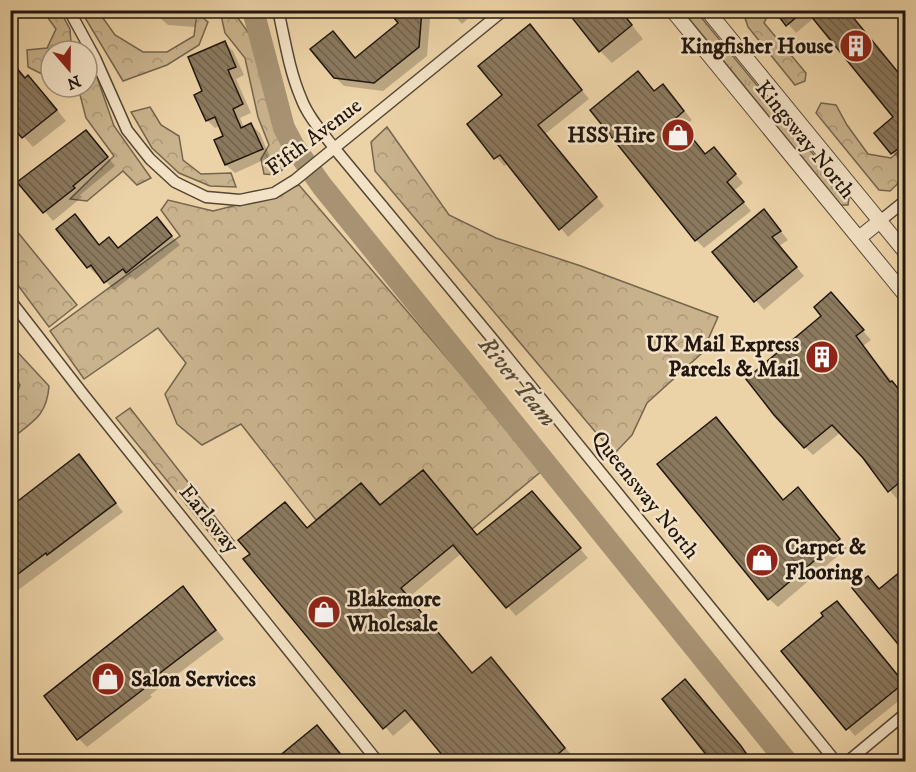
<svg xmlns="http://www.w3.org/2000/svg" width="916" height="772" font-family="'IM FELL DW Pica',serif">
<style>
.grass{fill:url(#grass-tufts);stroke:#75654e;stroke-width:1.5}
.forest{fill:url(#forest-crowns);stroke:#75654e;stroke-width:1.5}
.shadow{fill:#0003}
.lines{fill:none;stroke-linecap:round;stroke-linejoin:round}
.river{stroke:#a79373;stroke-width:22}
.building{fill:url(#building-back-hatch);stroke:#21170e;stroke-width:1.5}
.minor-casing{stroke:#544634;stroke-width:13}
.tertiary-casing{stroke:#544634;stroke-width:16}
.minor{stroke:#f3e2c6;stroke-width:10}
.tertiary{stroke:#f3e2c6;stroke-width:14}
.labels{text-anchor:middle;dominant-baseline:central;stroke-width:5;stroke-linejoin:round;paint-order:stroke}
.poi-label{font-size:22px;font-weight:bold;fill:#21170e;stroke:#f3e2c6;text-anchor:end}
.street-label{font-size:22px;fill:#21170e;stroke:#f3e2c6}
.water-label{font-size:24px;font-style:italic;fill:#574936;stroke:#f3e2c6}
</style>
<defs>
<pattern id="grass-tufts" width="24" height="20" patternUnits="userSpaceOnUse" patternTransform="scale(1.5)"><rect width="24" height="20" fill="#c9b38d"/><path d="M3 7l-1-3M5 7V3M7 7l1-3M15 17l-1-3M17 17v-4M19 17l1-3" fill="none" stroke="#ac9978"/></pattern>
<pattern id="forest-crowns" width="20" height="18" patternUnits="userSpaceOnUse" patternTransform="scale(1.5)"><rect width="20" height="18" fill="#c9b38d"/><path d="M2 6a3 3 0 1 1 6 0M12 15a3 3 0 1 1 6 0" fill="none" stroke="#ac9978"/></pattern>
<pattern id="building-back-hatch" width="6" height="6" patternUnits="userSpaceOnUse" patternTransform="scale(1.5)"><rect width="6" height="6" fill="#8b795e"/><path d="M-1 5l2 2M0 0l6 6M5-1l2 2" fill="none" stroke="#71624c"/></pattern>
</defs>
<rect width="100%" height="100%" fill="#ecd3a7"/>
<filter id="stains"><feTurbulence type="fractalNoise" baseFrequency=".00333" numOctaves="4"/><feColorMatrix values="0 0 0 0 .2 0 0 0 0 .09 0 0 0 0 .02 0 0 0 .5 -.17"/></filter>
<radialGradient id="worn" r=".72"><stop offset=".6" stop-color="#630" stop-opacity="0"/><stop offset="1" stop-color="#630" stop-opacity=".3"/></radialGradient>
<polygon class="grass" points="683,11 696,11 849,198 848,205 841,205"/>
<g class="forest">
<polygon points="43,11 60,11 70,29 71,44 64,51 51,51 51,65 42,74 28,67 27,50 47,48 56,29"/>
<polygon points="81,11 98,11 115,35 143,52 167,52 194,36 197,13 208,22 199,45 167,65 123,81"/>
<polygon points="220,11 233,11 250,35 290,162 277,175 264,174 261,159 269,145 258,117 245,58 225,33"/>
<polygon points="749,11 767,11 769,13 764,23 806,73 805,81 795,85 748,27 744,15"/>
<polygon points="87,60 93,66 114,126 151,178 137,185 123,171 87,201 70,199 114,156 86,118 78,87 87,87"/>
<polygon points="821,103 836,105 847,125 868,154 891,158 905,146 905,177 890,191 879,190 816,113"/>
<polygon points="150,107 161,125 179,136 183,160 201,174 231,173 236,187 210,186 179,173 152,148 131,112"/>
<polygon points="387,127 449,215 496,238 581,266 718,317 702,353 647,403 632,435 614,454 375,171 371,142"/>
<polygon points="299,185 543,470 472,529 423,470 380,505 361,483 316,520 241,424 202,445 177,424 165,394 186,363 158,328 84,379 50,331 180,236 161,210 168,200 213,211 261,199"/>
<polygon points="11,224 77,305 49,327 11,276"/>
<path d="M10,344l39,42c-2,30 -17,36 -38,53v-32l9,-22 -9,-14z"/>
<polygon points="130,408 234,541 225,552 116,418"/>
</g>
<g class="shadow">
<polygon points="160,10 196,10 195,27 168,25 159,17"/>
<polygon points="390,10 440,10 430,19 427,56 383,91 344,86 335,77 400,23"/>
<polygon points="449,10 478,10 462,24"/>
<polygon points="620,10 643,39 612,63 600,51"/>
<polygon points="776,10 847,10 906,83 906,158 901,162 876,133 895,117 814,18 796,33"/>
<polygon points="538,35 589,99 545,134 604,206 568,237 509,163 504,166 469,124 504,96"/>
<polygon points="225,43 233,51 244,75 236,79 251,113 240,118 244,128 251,125 260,133 270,157 235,173 226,165 216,140 225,137 220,126 215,128 207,120 204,92"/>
<polygon points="10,59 26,79 28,77 39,87 66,121 33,147 10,121"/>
<polygon points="638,73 655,92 663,86 671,94 692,120 683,127 706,155 722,158 743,183 734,191 751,211 704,248 696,240"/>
<polygon points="94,140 115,166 80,195 82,197 53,221 20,182"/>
<polygon points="764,211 788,240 779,246 804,276 764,310 714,252"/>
<polygon points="75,216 100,246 119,249 157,219 180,245 135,280 132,276 114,290 99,274 97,275 88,267 58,229"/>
<polygon points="839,303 871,340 863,346 906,398 906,492 897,499 841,432 813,455 805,447"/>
<polygon points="10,378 18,388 10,394"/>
<polygon points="724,427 784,501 806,498 847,548 778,607 769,599"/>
<polygon points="79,456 123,512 10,596 10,509"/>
<polygon points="540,501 588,558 516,616 462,553 408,598 473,675 491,659 500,667 573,757 567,762 450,762 414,718 393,736 245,559 308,529 380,507 478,536"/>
<polygon points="183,588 224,639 150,695 152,697 87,747 79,739"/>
<polygon points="844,610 906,686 906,695 855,736 783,651"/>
<polygon points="685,681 698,694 754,762 714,762"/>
</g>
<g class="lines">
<polyline class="river" points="253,10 284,128 293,145 322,186 787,762"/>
</g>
<g class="building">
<polygon points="388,10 422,10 419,47 374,83 334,78 310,49 333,31 355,58 398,23"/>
<polygon points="566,10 620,10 632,25 599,52"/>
<polygon points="774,10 805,10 786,26"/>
<polygon points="806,10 847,10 906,82 906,143 891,154 874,133 893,117"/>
<polygon points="530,24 582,90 538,125 597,197 559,230 500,155 494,159 467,124 502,95 478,66"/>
<polygon points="225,41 236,67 228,70 243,104 233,109 241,128 251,123 263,149 225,165 214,140 223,136 215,117 206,121 194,95 202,91 188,57"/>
<polygon points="10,60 25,78 28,75 57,110 22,138 10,124"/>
<polygon points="638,71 654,91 663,84 684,111 676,118 705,154 714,147 736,174 727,182 744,202 695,241 590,110"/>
<polygon points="86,130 108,157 73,186 75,188 43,213 17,182"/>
<polygon points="764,209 781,231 772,237 797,267 754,302 712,252"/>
<polygon points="75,214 99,245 109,237 118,248 157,217 172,236 126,273 123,269 104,283 91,265 87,268 56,229"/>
<polygon points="831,292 864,330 856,336 890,382 892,381 906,398 906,477 888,492 863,458 832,425 804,448 774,415 746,379 821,316 814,307"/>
<polygon points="716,417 783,500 798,487 840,539 768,600 657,464"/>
<polygon points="79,454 116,503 47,555 46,553 10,580 10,507"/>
<polygon points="423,470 477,535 532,491 581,548 506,608 453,545 401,588 472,673 491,657 565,748 549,762 448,762 405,710 383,729 243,559 250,554 238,540 285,502 307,528 361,483 380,505"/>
<polygon points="906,567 906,654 852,588 868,576 879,589"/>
<polygon points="183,586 216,630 143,686 145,688 77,740 44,696"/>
<polygon points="837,601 904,683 846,730 781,651 823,616 821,613"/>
<polygon points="685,679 741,746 752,762 712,762 662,699"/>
<polygon points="317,725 347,762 272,762"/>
</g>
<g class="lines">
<g class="minor-casing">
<g id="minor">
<polyline points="69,10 95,58 127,130 150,159 175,182 206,197 240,200 274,193 295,180 504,10"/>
<path d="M278,10c7,30 11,60 23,88 7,19 22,35 34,51l160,193 341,420"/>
<polyline points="880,221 906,200"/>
<polyline points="10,300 83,394 378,762"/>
<polyline points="847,762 906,713"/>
</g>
</g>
<g class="tertiary-casing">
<g id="tertiary">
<polyline points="672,10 906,296"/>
<polyline points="707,10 906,253"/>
<polyline points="859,238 880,221"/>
</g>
</g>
<use href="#minor" class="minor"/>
<use href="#tertiary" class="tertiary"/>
</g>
<defs>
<g id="building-disc" transform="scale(1.725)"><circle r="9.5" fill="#8f2418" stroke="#f3e2c6"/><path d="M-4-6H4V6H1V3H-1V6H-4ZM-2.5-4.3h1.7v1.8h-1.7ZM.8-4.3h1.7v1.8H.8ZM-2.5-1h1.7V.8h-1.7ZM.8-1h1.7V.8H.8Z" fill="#fff"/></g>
<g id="shop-disc" transform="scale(1.725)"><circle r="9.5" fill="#8f2418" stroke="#f3e2c6"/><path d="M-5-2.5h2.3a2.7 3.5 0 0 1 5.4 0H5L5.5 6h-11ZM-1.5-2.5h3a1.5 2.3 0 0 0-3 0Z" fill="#fff"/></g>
</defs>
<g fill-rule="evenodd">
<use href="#building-disc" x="856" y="46"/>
<use href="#shop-disc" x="678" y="135"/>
<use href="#building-disc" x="822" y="357"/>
<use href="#shop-disc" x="762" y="560"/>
<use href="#shop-disc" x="324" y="612"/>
<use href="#shop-disc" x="108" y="679"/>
</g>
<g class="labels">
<g class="poi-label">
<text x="833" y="46">Kingfisher House</text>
<text x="655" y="135">HSS Hire</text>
<text x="799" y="344">UK Mail Express<tspan x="799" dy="25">Parcels &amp; Mail</tspan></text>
<text x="785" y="547" text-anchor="start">Carpet &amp;<tspan x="785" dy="25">Flooring</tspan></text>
<text x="347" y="599" text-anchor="start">Blakemore<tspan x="347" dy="25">Wholesale</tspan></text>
<text x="131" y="679" text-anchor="start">Salon Services</text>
</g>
<g class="street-label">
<text transform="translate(314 137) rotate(-37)">Fifth Avenue</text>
<text transform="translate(805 140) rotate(51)">Kingsway North</text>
<text transform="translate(645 495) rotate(51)">Queensway North</text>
<text transform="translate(209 519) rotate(51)">Earlsway</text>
</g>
<g class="water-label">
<text transform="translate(517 382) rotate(51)">River Team</text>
</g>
</g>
<rect width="916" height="772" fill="none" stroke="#ecd3a7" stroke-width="36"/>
<rect x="12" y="12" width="892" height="748" fill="none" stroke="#21170e" stroke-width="3"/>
<rect x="18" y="18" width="880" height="736" fill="none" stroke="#21170e" stroke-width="1.5"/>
<g transform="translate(69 69) rotate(160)"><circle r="28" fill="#f3e2c6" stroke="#9f917c" stroke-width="1.5"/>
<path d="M0-4.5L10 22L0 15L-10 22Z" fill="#8f2418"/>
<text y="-9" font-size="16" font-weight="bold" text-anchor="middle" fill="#21170e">N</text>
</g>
<rect width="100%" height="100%" filter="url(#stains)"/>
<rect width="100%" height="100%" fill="url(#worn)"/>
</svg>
